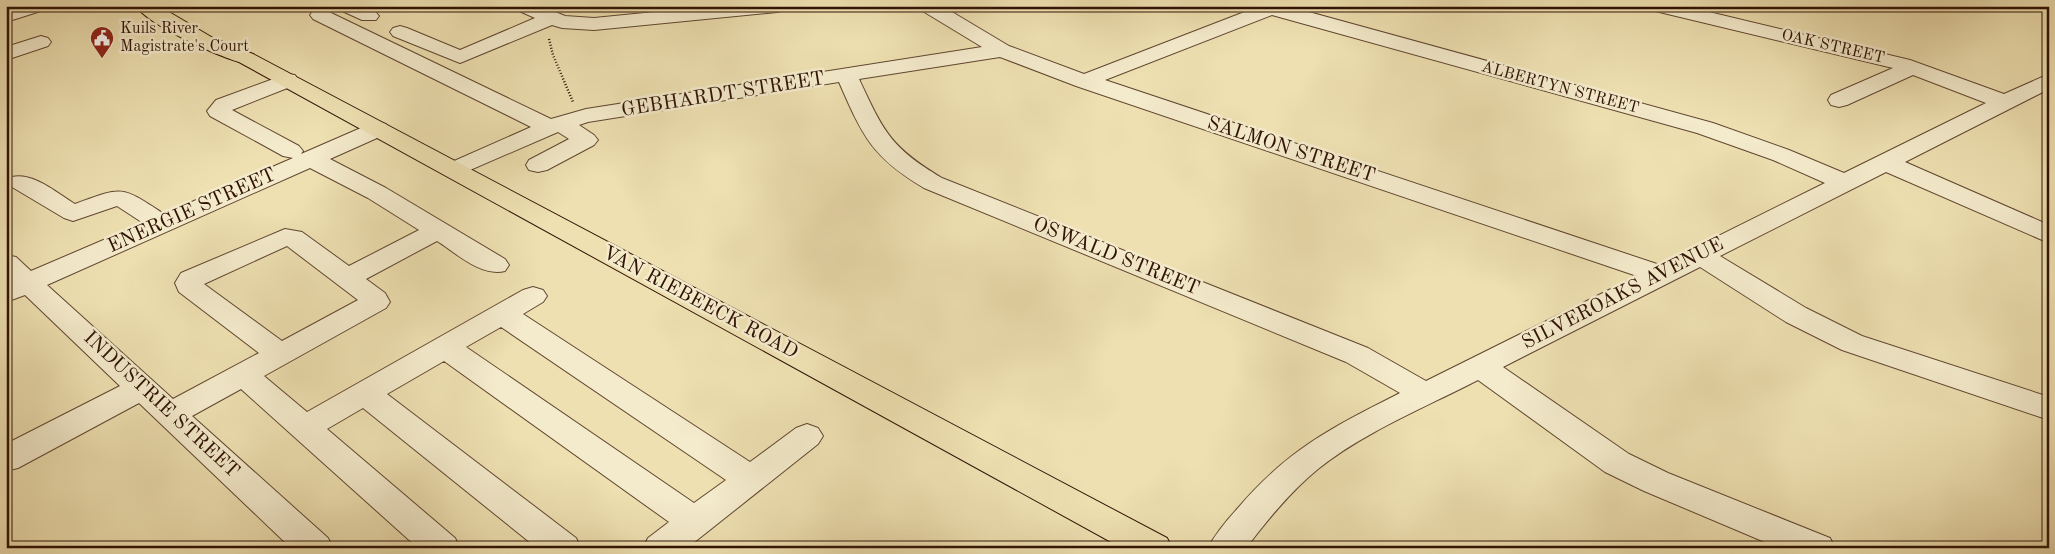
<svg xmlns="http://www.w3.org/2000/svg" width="2055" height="554" font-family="'Old Standard TT',serif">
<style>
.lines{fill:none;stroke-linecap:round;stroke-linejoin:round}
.minor-casing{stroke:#604630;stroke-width:2}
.major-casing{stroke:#301305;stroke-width:2}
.path{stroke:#301305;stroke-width:2.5;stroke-dasharray:1 2;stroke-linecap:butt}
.minor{fill:#f4ebcc;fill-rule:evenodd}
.major{fill:#eee0b1;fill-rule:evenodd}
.labels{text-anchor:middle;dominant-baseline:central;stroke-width:5;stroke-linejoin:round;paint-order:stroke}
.far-poi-label{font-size:16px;fill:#301305;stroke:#f4ebcc;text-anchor:start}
.far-street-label{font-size:16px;fill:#301305;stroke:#f4ebcc}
.street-label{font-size:20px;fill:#301305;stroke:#f4ebcc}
</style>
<rect width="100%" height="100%" fill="#eee0b1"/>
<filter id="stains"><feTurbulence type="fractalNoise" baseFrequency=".004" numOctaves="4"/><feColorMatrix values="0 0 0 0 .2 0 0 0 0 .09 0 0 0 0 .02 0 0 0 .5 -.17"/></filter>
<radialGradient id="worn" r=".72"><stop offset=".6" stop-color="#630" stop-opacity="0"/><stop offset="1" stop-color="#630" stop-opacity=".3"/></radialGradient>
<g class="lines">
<g class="minor-casing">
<g id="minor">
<polygon points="17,6 46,6 44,10 6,22 6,10"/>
<path d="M338,6c13,0 32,-3 41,10l-3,4h-14l-22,-10z"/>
<polygon points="515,6 541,6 565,16 594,18 715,6 786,6 784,10 777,12 594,30 562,28 552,25 460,63 393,36 390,32 393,28 400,26 407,28 460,50 535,18 517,10"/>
<path d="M919,6h23l67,40 75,28 176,-68h27l426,117 76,27 55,23 142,-70 -73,-28 -66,30 -8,2 -8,-2 -3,-5 3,-5 62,-27 -242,-58 -2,-4h35l226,54 94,34 45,-20v15l-144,73 144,63v18l-163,-71 -166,84 86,52 56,28 187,61v23l-207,-70 -56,-28 -86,-55 -197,100 126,87 39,19 162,65 5,10h-56l-135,-57 -39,-19 -127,-92c-52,27 -114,52 -160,89 -27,22 -50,50 -72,79h-38c8,-15 19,-28 30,-40 50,-59 95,-81 162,-115l-54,-31 -422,-174c-52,-31 -61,-51 -85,-106l-251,40 -9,3 15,10 4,5 -4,5 -47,25 -9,2 -9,-2 -3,-5 3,-5 40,-21 -11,-7 -104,45 -9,-2 -3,-5 3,-5 86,-38 -218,-108 -3,-4 3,-4h14l224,108 35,-10 396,-62 -61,-37zM1272,15l425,118 76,27 52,23 -165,82 -555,-185zM1000,57l76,29 561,190 -211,105 -58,-33 -426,-170c-52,-31 -58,-46 -83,-99z"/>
<polygon points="41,36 48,38 51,42 48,46 6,60 6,47"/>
<path d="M287,74l8,1 3,5 -3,5 -63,25 67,36 4,5 -2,3 69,-30 8,-2 8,2 3,5 -3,5 -56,25 56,29 119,71 4,6 -4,6c-24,6 -49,-18 -68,-30l-71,38 19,14 5,9 -4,6 -122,68 43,36 216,-122 10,-3 10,3 4,6 -4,6 -20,12 227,148 46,-34 11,-4 11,4 5,8 -5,8 -131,104h-44l5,-10 21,-16 -225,-161 -57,33 189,144 5,10h-44l-174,-140 -36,21 128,109 5,10h-42l-177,-159 -49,27 136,122 5,10h-42l-152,-145 -121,65 -12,3v-27l114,-58 -95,-91 -19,7v-20l3,-1 -3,-3v-23l10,2 15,14 112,-48 -26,-17 -44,15 -9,-3 -52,-31 -3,-5 3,-5c21,-5 45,16 63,27 49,-18 46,-18 89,10l129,-56 -10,-2 -73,-40 -3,-5 9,-11zM310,168l58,30 51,32 -70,36 -47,-34 -17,-3 -104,44 -6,10 4,9 80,61 -86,46 -126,-114zM287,246l71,54 -76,41 -78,-57zM501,327l225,153 -32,23 -228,-156z"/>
</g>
</g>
<g class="major-casing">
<path id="major" d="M136,6h23l54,32 40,16 914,484 5,10h-50l-883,-486c-23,-7 -91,-37 -103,-56z"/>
</g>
<polyline class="path" points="549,39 553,55 573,102"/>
<use href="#minor" class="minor"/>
<use href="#major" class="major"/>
</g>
<defs>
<g id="civic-pin" transform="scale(1.25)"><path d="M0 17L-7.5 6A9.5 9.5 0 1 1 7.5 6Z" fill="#8f2418" stroke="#f4ebcc"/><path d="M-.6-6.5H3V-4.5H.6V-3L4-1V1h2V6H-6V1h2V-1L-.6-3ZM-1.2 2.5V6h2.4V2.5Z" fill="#fff"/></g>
</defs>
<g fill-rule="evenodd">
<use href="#civic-pin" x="102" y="38"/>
</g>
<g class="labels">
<g class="far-poi-label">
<text x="120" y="29">Kuils River<tspan x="120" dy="18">Magistrate's Court</tspan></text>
</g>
<g class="far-street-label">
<text transform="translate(1833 47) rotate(13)">OAK STREET</text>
<text transform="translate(1560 88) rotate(15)">ALBERTYN STREET</text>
</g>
<g class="street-label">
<text transform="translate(723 95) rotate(-9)">GEBHARDT STREET</text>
<text transform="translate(1291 150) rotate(18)">SALMON STREET</text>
<text transform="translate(192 211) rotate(-24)">ENERGIE STREET</text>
<text transform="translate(1116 257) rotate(22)">OSWALD STREET</text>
<text transform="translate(1623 294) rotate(-27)">SILVEROAKS AVENUE</text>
<text transform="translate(700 303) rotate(28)">VAN RIEBEECK ROAD</text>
<text transform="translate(161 405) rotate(43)">INDUSTRIE STREET</text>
</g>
</g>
<rect width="2055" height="554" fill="none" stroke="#eee0b1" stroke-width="25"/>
<rect x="8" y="8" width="2040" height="539" fill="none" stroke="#301305" stroke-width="2.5"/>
<rect x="12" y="12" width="2030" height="529" fill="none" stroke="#301305"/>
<rect width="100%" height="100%" filter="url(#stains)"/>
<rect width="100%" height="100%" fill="url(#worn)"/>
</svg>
